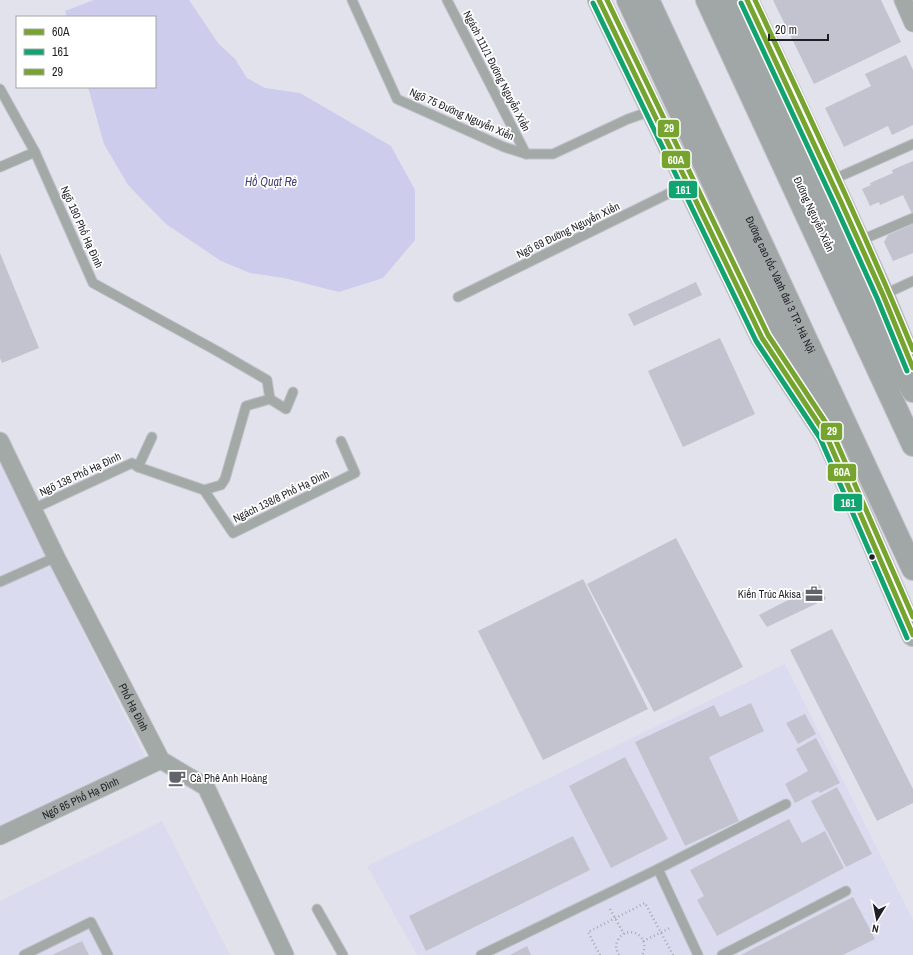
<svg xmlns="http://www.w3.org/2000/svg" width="913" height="955" font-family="'Archivo Narrow',sans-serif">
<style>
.built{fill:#dbdbef}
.water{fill:#cdcced}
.building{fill:#c3c3cf}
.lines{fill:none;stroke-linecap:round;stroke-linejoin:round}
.lane-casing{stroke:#c0c0c8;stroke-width:11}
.street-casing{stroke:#c0c0c8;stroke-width:19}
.primary-casing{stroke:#c0c0c8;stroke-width:24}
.highway-casing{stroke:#c0c0c8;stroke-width:24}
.path{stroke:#a6abab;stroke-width:2.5;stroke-dasharray:1 3;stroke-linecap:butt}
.lane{stroke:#a3a9a6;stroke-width:9}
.street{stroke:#a3a9a6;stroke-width:17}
.primary{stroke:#a6abab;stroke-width:22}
.highway{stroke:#a1a6a6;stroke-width:22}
.bus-1-casing{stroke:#fff;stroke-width:8}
.bus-2-casing{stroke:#fff;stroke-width:8}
.bus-3-casing{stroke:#fff;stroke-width:8}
.bus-1{stroke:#76a42e;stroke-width:5}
.bus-2{stroke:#11a471;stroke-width:5}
.bus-3{stroke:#76a42e;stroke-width:5}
.bus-dot{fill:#1f1f26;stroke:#fff;stroke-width:1.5}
.labels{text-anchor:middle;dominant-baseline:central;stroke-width:3.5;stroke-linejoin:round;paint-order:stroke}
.street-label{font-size:11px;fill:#1f1f26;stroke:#fff}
.poi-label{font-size:11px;fill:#1f1f26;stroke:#fff;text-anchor:end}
.water-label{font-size:12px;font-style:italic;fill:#464177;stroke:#fff}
.line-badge{stroke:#fff;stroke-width:1.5}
.badge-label{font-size:11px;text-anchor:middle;font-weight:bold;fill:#fff}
</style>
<rect width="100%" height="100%" fill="#e2e2ec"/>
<g class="built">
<polygon points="0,463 146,759 0,829"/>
<polygon points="785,664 913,920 913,955 417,955 367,866"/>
<polygon points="162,821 230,955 0,955 0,901"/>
</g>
<polygon class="water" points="94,0 189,0 218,43 235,59 247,78 265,88 300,93 391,146 415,190 415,240 383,278 339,292 284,278 250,273 221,261 166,224 128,185 104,144 88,87 155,87 155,17 67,17 65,11"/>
<g class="building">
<polygon points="773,0 881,0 901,42 814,84"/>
<polygon points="906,55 913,70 913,125 892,135 888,126 844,147 825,108 871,86 865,74"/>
<polygon points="913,161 913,216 903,195 880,205 879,202 870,206 862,189 871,185 870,183 893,173 892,170"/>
<polygon points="913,224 913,253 893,261 884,242 888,235"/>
<polygon points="0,253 39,348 2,363 0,358"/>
<polygon points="696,282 702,295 634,326 628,314"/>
<polygon points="720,338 755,414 683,447 648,371"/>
<polygon points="676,538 743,667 654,712 587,584"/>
<polygon points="583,579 648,709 543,760 478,631"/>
<polygon points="819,584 826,599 767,627 759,615"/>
<polygon points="832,629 913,789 913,803 877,821 790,650"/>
<polygon points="751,703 764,731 709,757 739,821 685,846 635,742 714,705 720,717"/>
<polygon points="805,714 816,734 798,744 786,723"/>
<polygon points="816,738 840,783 820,793 818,791 795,803 785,784 808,771 796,749"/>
<polygon points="625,757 668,839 611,868 569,786"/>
<polygon points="837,787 872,854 846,867 811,801"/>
<polygon points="789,819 802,843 825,831 844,868 717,936 697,900 704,896 690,870"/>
<polygon points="573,836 590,870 426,951 409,916"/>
<polygon points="853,897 875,939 843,955 741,955"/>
<polygon points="82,941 89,955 52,955"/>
<polygon points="527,946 531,955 510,955"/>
</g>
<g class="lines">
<g class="lane-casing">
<g id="lane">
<polyline points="352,0 397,99 504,147 526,154 553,154 628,119 651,111"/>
<polyline points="447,0 526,154"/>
<polyline points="0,89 35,152 93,283 217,351 267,380 270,399 246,406 225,479 221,485 204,490 138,467 132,463 33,509"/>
<polyline points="0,167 35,152"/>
<polyline points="832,180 913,144"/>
<polyline points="859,241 913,218"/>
<polyline points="883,295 913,281"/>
<polyline points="458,297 688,184"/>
<polyline points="270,399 286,409 293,392"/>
<polyline points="138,467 152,437"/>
<polyline points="204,490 233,533 355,473 341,441"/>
<polyline points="0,582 56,557"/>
<polyline points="658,869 786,804"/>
<polyline points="317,909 343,955"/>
<polyline points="24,955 91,922 108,955"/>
<polyline points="481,955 658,869 698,955"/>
<polyline points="722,955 846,891"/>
</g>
</g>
<g class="street-casing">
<g id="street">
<polyline points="903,0 913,23"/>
<path id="s1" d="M0,441l56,116 105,203 45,27 79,168"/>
<path id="s2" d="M0,836l161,-76"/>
</g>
</g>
<g class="primary-casing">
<g id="primary">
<polyline points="599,0 762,338 826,435 832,448 913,635"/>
<polyline points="747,0 841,202 883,295 913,368"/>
</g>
</g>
<g class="highway-casing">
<g id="highway">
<polyline points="628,0 786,339 826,435"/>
<path id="s3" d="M648,0l265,569"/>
<polyline points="707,0 913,445"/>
<polyline points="727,0 871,313 913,391"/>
</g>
</g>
<g class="path">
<polyline points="610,909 624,934"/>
<polyline points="643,941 670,928"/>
<polyline points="600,955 588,932 645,903 673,955"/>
<path d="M619,955c-3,-5 -4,-10 -1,-15 9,-17 34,-4 24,15"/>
</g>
<use href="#lane" class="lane"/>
<use href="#street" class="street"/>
<use href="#primary" class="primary"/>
<use href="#highway" class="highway"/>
<g class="bus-1-casing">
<g id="bus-1">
<polyline points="599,0 762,338 826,435 913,635"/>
<polyline points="747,0 841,202 883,295 913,368"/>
</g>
</g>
<g class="bus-2-casing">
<g id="bus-2">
<polyline points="593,3 756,341 820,438 907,638"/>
<polyline points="741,3 835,205 877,298 907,371"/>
</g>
</g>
<g class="bus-3-casing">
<g id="bus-3">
<polyline points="607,0 768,335 832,432 913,617"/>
<path d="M755,0c54,116 109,231 158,350"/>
</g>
</g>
<use href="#bus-1" class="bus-1"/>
<use href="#bus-2" class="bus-2"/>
<use href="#bus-3" class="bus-3"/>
</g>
<defs>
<g id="office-bare" transform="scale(1.38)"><path d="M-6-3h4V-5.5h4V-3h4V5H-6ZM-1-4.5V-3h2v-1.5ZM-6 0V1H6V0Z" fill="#63636b" stroke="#fff" stroke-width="2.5" paint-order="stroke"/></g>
<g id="cafe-bare" transform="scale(1.38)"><path d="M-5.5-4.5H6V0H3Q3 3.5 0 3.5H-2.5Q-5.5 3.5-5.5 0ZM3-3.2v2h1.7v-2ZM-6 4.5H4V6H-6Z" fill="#63636b" stroke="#fff" stroke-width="2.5" paint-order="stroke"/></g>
</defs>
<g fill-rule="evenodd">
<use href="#office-bare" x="814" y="594"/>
<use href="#cafe-bare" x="177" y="778"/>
</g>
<circle class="bus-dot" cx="872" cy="557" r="3.5"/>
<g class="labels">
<g class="street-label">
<text transform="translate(497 71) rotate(63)">Ngách 111/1 Đường Nguyễn Xiển</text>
<text transform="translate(462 114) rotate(24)">Ngõ 75 Đường Nguyễn Xiển</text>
<text transform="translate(814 214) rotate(65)">Đường Nguyễn Xiển</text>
<text transform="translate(82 227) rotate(66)">Ngõ 190 Phố Hạ Đình</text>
<text transform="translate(568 230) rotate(-26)">Ngõ 69 Đường Nguyễn Xiển</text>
<text stroke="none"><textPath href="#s3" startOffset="314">Đường cao tốc Vành đai 3 TP. Hà Nội</textPath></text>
<text transform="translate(80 474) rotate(-25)">Ngõ 138 Phố Hạ Đình</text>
<text transform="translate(281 496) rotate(-26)">Ngách 138/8 Phố Hạ Đình</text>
<text stroke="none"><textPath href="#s1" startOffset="298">Phố Hạ Đình</textPath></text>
<text stroke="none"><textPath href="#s2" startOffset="89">Ngõ 85 Phố Hạ Đình</textPath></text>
</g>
<g class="poi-label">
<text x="801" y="594">Kiến Trúc Akisa</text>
<text x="190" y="778" text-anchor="start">Cà Phê Anh Hoàng</text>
</g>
<g class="water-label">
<text x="271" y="182">Hồ Quạt Rẻ</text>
</g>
</g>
<g class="line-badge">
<rect x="657" y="119" width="23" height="19" rx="4" fill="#76a42e"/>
<rect x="661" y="150" width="30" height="19" rx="4" fill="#76a42e"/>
<rect x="668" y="180" width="30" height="19" rx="4" fill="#11a471"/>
<rect x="820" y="422" width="23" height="19" rx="4" fill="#76a42e"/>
<rect x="827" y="463" width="30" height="19" rx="4" fill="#76a42e"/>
<rect x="833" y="493" width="30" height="19" rx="4" fill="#11a471"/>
</g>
<g class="badge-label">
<text x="669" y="132">29</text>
<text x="676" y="164">60A</text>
<text x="683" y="194">161</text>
<text x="832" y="435">29</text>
<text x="842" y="476">60A</text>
<text x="848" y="507">161</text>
</g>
<rect x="16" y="16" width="140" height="72" fill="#ffffff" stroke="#a5a5a8"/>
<rect x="24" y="29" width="20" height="6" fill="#76a42e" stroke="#a5a5a8"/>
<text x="52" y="36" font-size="12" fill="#1f1f26">60A</text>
<rect x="24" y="49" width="20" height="6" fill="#11a471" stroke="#a5a5a8"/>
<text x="52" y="56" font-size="12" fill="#1f1f26">161</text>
<rect x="24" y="69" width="20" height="6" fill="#76a42e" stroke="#a5a5a8"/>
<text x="52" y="76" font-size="12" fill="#1f1f26">29</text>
<g transform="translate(877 919) rotate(190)" stroke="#ffffff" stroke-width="3" paint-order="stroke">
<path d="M0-3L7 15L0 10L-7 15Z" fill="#1f1f26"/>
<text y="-6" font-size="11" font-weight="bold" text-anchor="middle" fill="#1f1f26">N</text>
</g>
<path d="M769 34v6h59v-6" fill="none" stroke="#1f1f26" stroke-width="2"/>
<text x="775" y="34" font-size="12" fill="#1f1f26" stroke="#ffffff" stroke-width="3" paint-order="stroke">20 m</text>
</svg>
